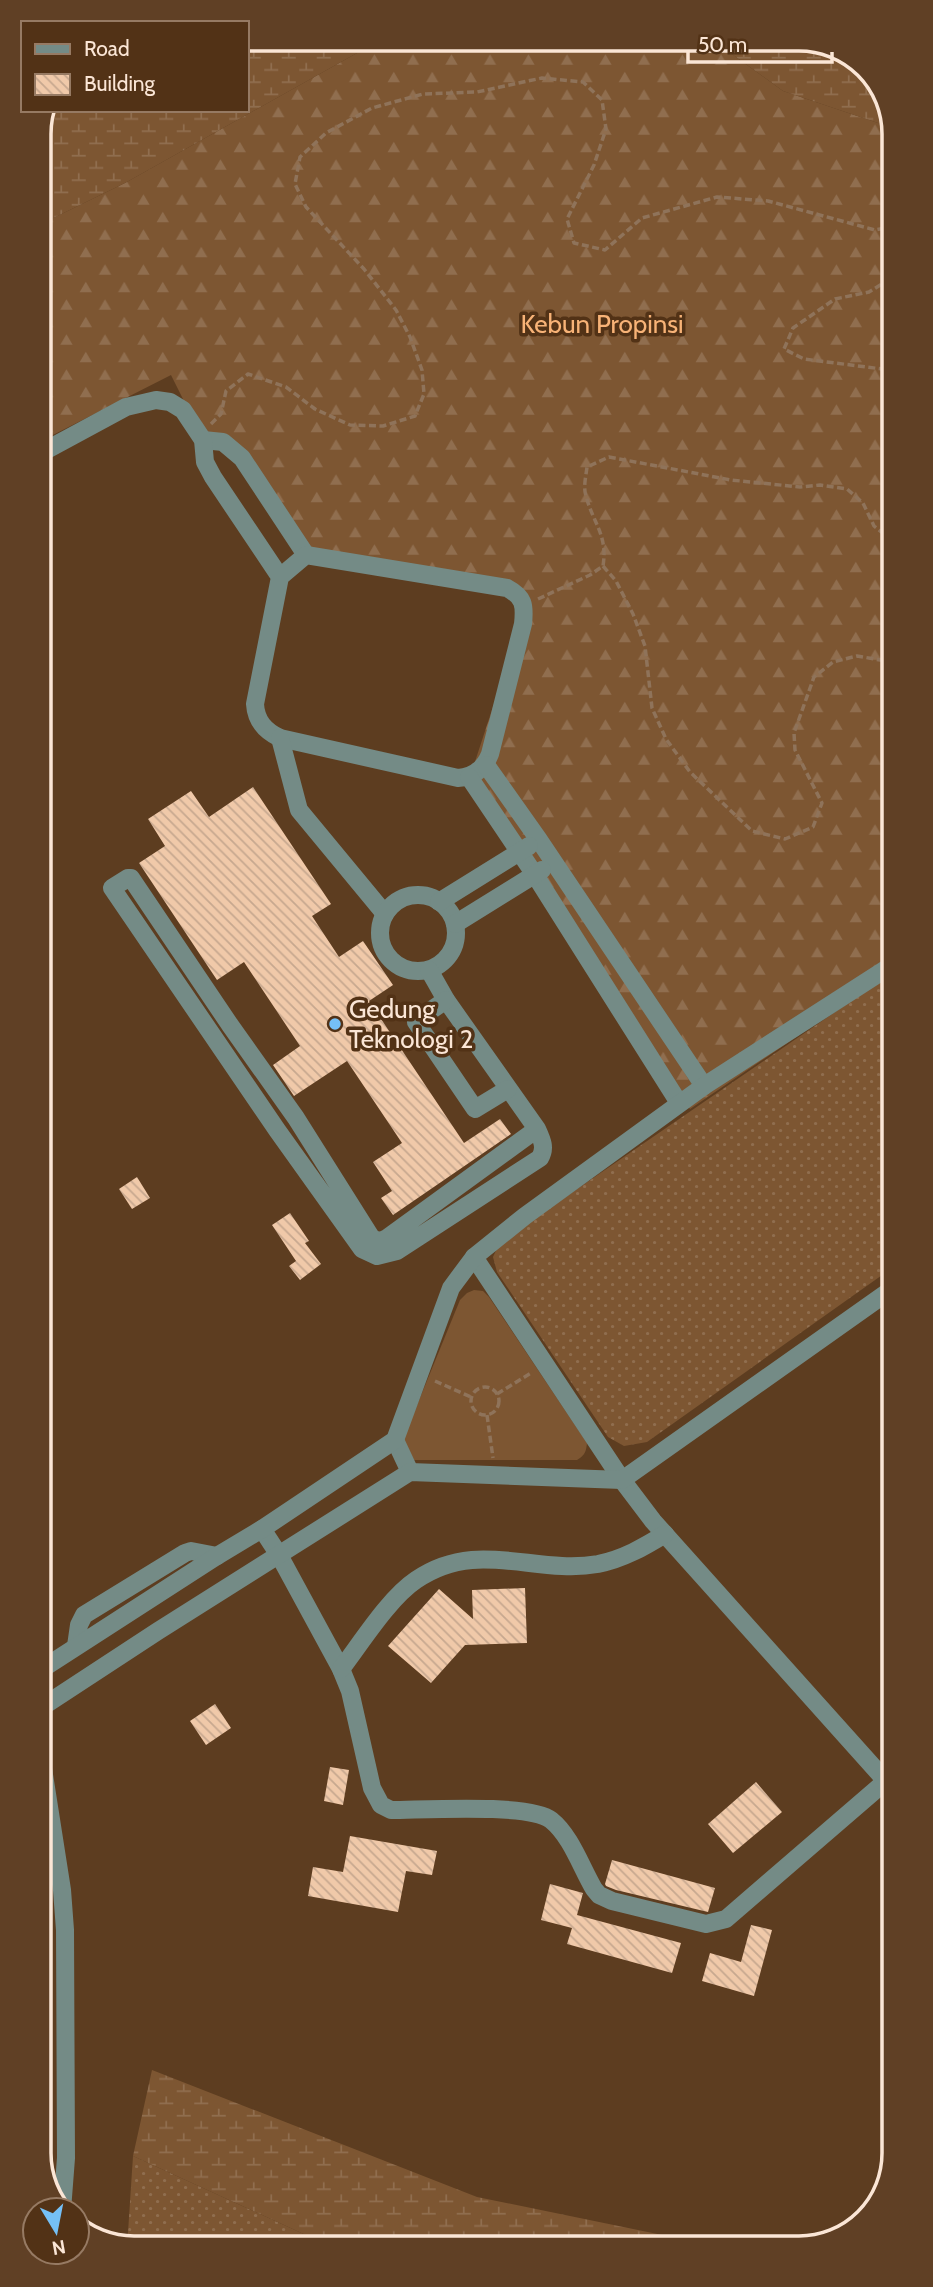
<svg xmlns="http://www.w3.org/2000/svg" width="933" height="2287" font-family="Cabin,sans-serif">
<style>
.grass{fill:url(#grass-dots)}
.forest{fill:url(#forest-firs)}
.wetland{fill:url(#wetland-marsh)}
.garden{fill:#7d5632}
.building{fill:url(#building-back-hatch)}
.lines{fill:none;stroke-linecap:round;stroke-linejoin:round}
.path{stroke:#8f735a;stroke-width:3.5;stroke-dasharray:7 3.5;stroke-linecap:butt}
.minor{stroke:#748b86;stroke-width:18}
.poi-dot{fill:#75c0f6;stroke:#523216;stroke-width:2.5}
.labels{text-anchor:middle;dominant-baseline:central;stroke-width:7;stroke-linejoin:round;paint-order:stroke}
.park-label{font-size:26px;fill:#f8b377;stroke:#523216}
.poi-label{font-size:26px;fill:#fbe6d6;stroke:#523216;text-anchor:start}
.rim{fill:none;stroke:#fbe6d6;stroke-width:3.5}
</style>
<defs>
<pattern id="grass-dots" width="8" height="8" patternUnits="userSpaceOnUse" patternTransform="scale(1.75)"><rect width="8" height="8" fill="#7d5632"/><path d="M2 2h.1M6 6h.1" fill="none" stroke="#906e4f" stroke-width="1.8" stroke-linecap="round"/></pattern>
<pattern id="forest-firs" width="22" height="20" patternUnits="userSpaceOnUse" patternTransform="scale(1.75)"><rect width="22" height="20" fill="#7d5632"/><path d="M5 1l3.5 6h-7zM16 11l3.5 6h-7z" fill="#906e4f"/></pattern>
<pattern id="wetland-marsh" width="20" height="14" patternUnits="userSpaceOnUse" patternTransform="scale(1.75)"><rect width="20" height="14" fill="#7d5632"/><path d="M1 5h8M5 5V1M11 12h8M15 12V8" fill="none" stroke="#906e4f"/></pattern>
<pattern id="building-back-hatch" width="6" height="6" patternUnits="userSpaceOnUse" patternTransform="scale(1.75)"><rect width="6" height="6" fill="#f0c9a9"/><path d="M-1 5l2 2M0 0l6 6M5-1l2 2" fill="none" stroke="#c7a88f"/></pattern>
</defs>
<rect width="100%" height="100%" fill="#5d3d20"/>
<g class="grass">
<polygon points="892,973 892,1268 647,1442 624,1446 608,1437 497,1272 493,1257 500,1242"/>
<polygon points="133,2156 332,2247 127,2248"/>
</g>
<polygon class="forest" points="382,39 711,39 783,91 890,127 892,972 690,1109 470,777 523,615 518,597 306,555 242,458 201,435 171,375 39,442 39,225 125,183"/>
<g class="wetland">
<polygon points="247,39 382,39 125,183 39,225 39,128 47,110 247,110"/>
<polygon points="711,39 806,39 857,58 890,104 890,127 783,91"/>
<polygon points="152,2070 477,2197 706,2244 332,2247 133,2156"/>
</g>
<path class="garden" d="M474,1290l9,1 6,6 98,146c-1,9 -2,12 -10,17h-163l-11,-18 3,-10 54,-132 7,-7z"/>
<g class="building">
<polygon points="253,787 331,904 312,916 339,957 363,941 393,985 369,1001 464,1143 500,1119 511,1134 393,1215 381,1198 392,1191 373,1162 402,1143 347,1061 294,1096 273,1065 300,1046 244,962 217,980 139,863 165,846 148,819 191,791 209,817"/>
<polygon points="137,1177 150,1198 132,1209 119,1189"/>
<polygon points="290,1213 309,1241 305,1243 321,1264 300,1280 289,1266 296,1261 272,1225"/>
<polygon points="525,1588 527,1643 465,1645 431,1683 388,1646 439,1589 473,1619 472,1590"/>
<polygon points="215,1704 231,1728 206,1745 190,1721"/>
<polygon points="330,1767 349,1770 343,1805 324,1801"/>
<polygon points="756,1782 782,1812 733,1853 708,1824"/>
<polygon points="350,1836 437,1851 432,1875 406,1871 398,1912 308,1896 313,1867 343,1872"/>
<polygon points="612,1860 715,1888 708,1912 616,1890 606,1886 605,1884"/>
<polygon points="550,1884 583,1893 577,1915 681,1943 672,1973 567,1944 572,1928 541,1920"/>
<polygon points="751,1925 772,1930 754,1996 702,1981 710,1953 741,1962"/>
</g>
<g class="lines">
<g class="path">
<polyline points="890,279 869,292 835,299 793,328 784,349 804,359 890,370"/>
<polyline points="211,424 221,414 226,391 248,374 286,387 315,409 350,425 383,426 415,416 424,394 422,370 410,337 396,310 364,269 306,207 295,184 300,157 326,133 372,108 423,94 477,92 542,78 583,82 602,100 606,129 594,165 567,219 574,243 605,250 642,218 717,197 768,201 875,230 890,227"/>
<polyline points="603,566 616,581 633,614 645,646 652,708 666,739 690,772 752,831 785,839 813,827 822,803 795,750 794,733 814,677 833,662 857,656 880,660 891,656"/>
<path d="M538,599l52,-24 13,-9c5,-31 -10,-43 -17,-70 -3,-9 0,-20 1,-29l22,-10 122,23 69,7 20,-2 27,4 16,14 11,23 11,9h6"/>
<polyline points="435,1381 471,1397"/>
<circle cx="485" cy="1401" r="14"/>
<polyline points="497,1394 531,1373"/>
<polyline points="487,1415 493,1458"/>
</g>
<g class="minor">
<polyline points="203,440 223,442 242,458 306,555"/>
<path d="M39,454l87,-47 30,-7 14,2 13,8 20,30 2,22 8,15 67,100 -25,127c1,17 10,27 25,34l178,40c15,-1 26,-9 32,-24l33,-130c2,-19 1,-27 -16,-36l-201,-33 -26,22"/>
<polyline points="280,738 299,810 385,914"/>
<polyline points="486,765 539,840 704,1086"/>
<polyline points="469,777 535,875 679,1103"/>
<circle cx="418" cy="933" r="38"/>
<polyline points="439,902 529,846"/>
<polyline points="455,924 542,870"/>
<path d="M429,970l17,30 91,129c5,11 9,19 3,29l-143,93 -20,5 -15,-7 -85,-119 -165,-242 16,-10h3l99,147 66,93 75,119c6,5 10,4 16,1l150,-109"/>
<polyline points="446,1000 417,1020 416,1022 475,1109 508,1089"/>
<polyline points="474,1257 622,1480 653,1521 886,1781 894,1787"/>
<polyline points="395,1440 410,1472"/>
<path d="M262,1529l17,26 62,114 9,22 22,97 9,17 10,5c31,0 139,-7 160,10 20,16 30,47 43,69l5,6 13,6 94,23 20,-5 160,-138"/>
<polyline points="76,1646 79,1625 84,1615 185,1553 191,1551 217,1556"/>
<polyline points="42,1669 217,1556 262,1529 395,1440 451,1288 474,1257 525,1216 704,1086 892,965"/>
<path d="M341,1669c20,-26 48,-71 75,-89 61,-42 118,-5 182,-16 25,-5 46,-17 67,-30"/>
<polyline points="42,1707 158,1631 410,1472 622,1480 892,1289"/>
<polyline points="42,1762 62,1890 65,1930 66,2158 62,2210"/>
</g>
</g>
<circle class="poi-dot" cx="335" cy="1024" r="7"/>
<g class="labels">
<g class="park-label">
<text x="602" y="324">Kebun Propinsi</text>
</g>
<g class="poi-label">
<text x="349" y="1009">Gedung<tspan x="349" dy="30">Teknologi 2</tspan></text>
</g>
</g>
<path d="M0 0H933V2287H0ZM134 51H799A83 83 0 0 1 882 134V2153A83 83 0 0 1 799 2236H134A83 83 0 0 1 51 2153V134A83 83 0 0 1 134 51Z" fill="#604025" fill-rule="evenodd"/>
<path class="rim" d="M134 51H799A83 83 0 0 1 882 134V2153A83 83 0 0 1 799 2236H134A83 83 0 0 1 51 2153V134A83 83 0 0 1 134 51Z"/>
<rect x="21" y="21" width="228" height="91" fill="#523216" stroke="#967a63" stroke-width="2"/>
<rect x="35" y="44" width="35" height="10" fill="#748b86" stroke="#967a63" stroke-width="2"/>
<text x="84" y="56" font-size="21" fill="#fbe6d6">Road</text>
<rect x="35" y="74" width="35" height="21" fill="url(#building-back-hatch)" stroke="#967a63" stroke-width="2"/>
<text x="84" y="91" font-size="21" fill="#fbe6d6">Building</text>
<g transform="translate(56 2231) rotate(170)"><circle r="33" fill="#523216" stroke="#967a63" stroke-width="2"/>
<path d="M0-5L12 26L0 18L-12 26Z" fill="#75c0f6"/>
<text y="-10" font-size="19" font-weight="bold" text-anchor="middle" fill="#fbe6d6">N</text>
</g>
<path d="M688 52v10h144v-10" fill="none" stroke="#fbe6d6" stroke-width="3.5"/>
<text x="698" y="52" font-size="21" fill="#fbe6d6" stroke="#523216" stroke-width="5" paint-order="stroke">50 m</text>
</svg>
